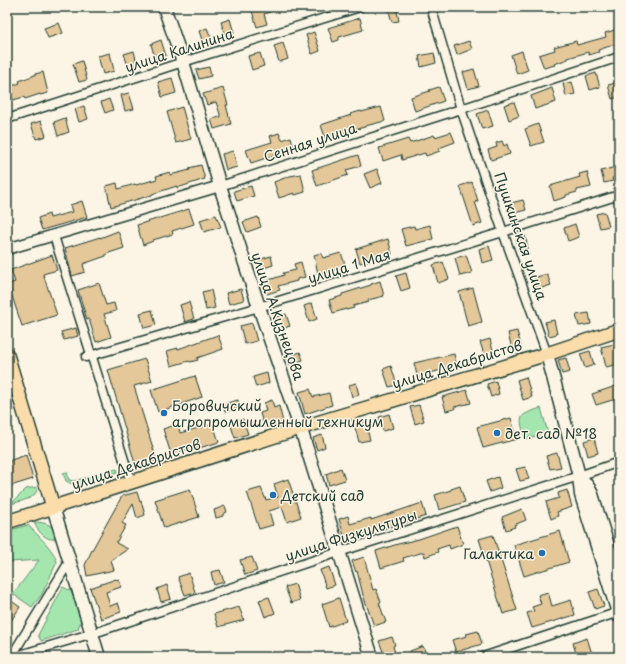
<svg xmlns="http://www.w3.org/2000/svg" width="626" height="664" font-family="'Playpen Sans',sans-serif">
<style>
.green{fill:#a5e6af;stroke:#629272}
.building{fill:#e5c899;stroke:#1f3d34}
.lines{fill:none;stroke-linecap:round;stroke-linejoin:round}
.minor-casing{stroke:#1f3d34;stroke-width:11}
.tertiary-casing{stroke:#1f3d34;stroke-width:13}
.secondary-casing{stroke:#1f3d34;stroke-width:15}
.primary-casing{stroke:#1f3d34;stroke-width:16}
.minor{stroke:#fcf5e5;stroke-width:8}
.tertiary{stroke:#fcf5e5;stroke-width:10}
.secondary{stroke:#fcf5e5;stroke-width:12}
.primary{stroke:#fbddab;stroke-width:13}
.poi-dot{fill:#1f6fb2;stroke:#fcf5e5;stroke-width:1.5}
.labels{text-anchor:middle;dominant-baseline:central;stroke-width:3;stroke-linejoin:round;paint-order:stroke}
.street-label{font-size:14px;fill:#1f3d34;stroke:#fcf5e5}
.poi-label{font-size:14px;fill:#1f3d34;stroke:#fcf5e5;text-anchor:start}
</style>
<rect width="100%" height="100%" fill="#fcf5e5"/>
<filter id="ink" filterUnits="userSpaceOnUse"><feTurbulence type="fractalNoise" baseFrequency=".025" numOctaves="2"/><feDisplacementMap in="SourceGraphic" scale="8" xChannelSelector="R" yChannelSelector="G"/><feConvolveMatrix kernelMatrix="1 2 1 2 8 2 1 2 1" color-interpolation-filters="sRGB"/></filter>
<g filter="url(#ink)">
<g class="green">
<path d="M541,408l7,25 -23,6c-6,-24 -8,-23 16,-31z"/>
<polygon points="117,469 118,472 79,484 72,484 66,481 63,473 67,472 69,480 74,481"/>
<path d="M37,487c1,12 -17,14 -26,17l15,-15z"/>
<path d="M34,522c13,0 20,4 26,15 -1,0 -6,2 -7,2 -8,1 -17,-10 -19,-17z"/>
<path d="M28,525c9,10 26,24 29,37l-15,32 -10,13 -19,-13 26,-34 -29,2 -3,3v-34z"/>
<polygon points="63,587 71,591 81,620 78,629 41,641 38,635"/>
</g>
<g class="building">
<polygon points="256,7 268,7 270,12 264,14 267,24 257,27 251,8"/>
<polygon points="393,7 396,7 399,21 392,22 388,8"/>
<polygon points="360,18 363,30 339,37 339,40 333,42 328,28"/>
<polygon points="230,19 234,33 225,35 221,22"/>
<polygon points="59,23 63,33 48,38 44,28"/>
<polygon points="207,28 212,40 203,43 199,31"/>
<polygon points="615,30 616,33 619,32 619,43 598,50 599,52 589,55 588,52 568,58 568,59 554,64 555,65 544,68 539,55 555,50 554,47 576,41 577,45 606,37 605,33"/>
<polygon points="314,32 320,51 312,54 306,35"/>
<polygon points="161,40 166,56 155,59 151,44"/>
<polygon points="469,41 472,49 457,55 454,46"/>
<polygon points="283,43 288,59 279,62 274,46"/>
<polygon points="134,51 137,64 128,66 124,54"/>
<polygon points="522,51 528,70 517,74 511,55"/>
<polygon points="110,53 114,71 103,74 98,56"/>
<polygon points="260,53 264,66 252,70 248,56"/>
<polygon points="434,53 436,63 421,67 419,56"/>
<polygon points="82,61 87,80 79,82 73,64"/>
<polygon points="209,67 211,76 199,79 196,70"/>
<polygon points="474,69 479,86 468,89 463,72"/>
<polygon points="43,72 48,93 40,95 40,94 25,99 24,97 13,100 9,87 20,83 19,81 35,75 35,74"/>
<polygon points="596,73 600,87 590,90 586,76"/>
<polygon points="172,78 176,93 162,97 158,82"/>
<polygon points="572,82 575,94 566,96 563,84"/>
<polygon points="619,82 619,97 612,99 608,85"/>
<polygon points="439,87 444,101 415,111 411,97 430,91 429,90"/>
<polygon points="223,88 228,105 226,105 231,124 214,129 211,119 221,117 216,102 207,105 203,94"/>
<polygon points="552,88 556,102 535,109 531,96"/>
<polygon points="129,93 134,109 125,111 121,95"/>
<polygon points="109,99 113,110 105,113 101,102"/>
<polygon points="514,102 519,116 509,120 504,105"/>
<polygon points="84,106 88,119 79,122 75,109"/>
<polygon points="182,107 191,139 176,143 167,112"/>
<polygon points="381,107 385,121 365,126 365,127 352,130 326,140 321,125 351,115 350,114 361,111 361,112"/>
<polygon points="488,110 493,126 482,129 477,114"/>
<polygon points="65,118 69,132 58,136 54,122"/>
<polygon points="41,121 46,136 36,139 31,124"/>
<polygon points="538,124 544,142 531,146 525,129"/>
<polygon points="451,132 455,142 439,148 440,151 426,156 425,153 402,160 401,155 383,161 379,148 408,139 410,143 434,135 435,137"/>
<polygon points="279,133 282,140 291,137 294,149 251,163 246,150 272,142 270,136"/>
<polygon points="502,141 504,146 507,144 510,154 491,160 488,150 497,147 496,143"/>
<polygon points="233,151 237,167 226,170 222,154"/>
<polygon points="358,155 361,166 346,170 348,175 317,186 312,170"/>
<polygon points="201,165 205,179 177,188 177,186 152,194 152,195 111,207 106,186 117,183 118,189 135,184 136,185 157,179 156,176 170,172 170,175 190,170 189,168"/>
<polygon points="619,166 619,176 612,178 613,181 604,183 601,171"/>
<polygon points="377,169 382,183 370,188 364,174"/>
<polygon points="587,172 591,187 577,190 577,192 566,195 566,197 554,201 550,186 580,177 579,174"/>
<polygon points="301,174 305,192 295,195 294,193 279,198 274,182 290,176"/>
<polygon points="472,182 478,201 475,202 482,223 473,226 460,186"/>
<polygon points="251,186 254,196 237,201 234,191"/>
<polygon points="523,200 526,210 510,214 507,204"/>
<polygon points="82,201 87,217 42,230 38,218 49,214 50,218 72,212 70,205"/>
<polygon points="189,209 194,224 172,231 173,234 153,240 153,241 143,245 137,225"/>
<polygon points="605,212 609,226 600,228 596,214"/>
<polygon points="216,215 221,227 204,232 200,220"/>
<polygon points="258,217 261,227 247,232 243,222"/>
<polygon points="575,224 579,237 568,241 564,228"/>
<polygon points="430,225 433,239 406,246 401,229 414,226 415,229"/>
<polygon points="118,231 124,248 106,254 106,256 83,264 85,272 72,276 65,248 100,237 100,238"/>
<polygon points="525,236 528,248 519,250 516,238"/>
<polygon points="388,239 392,254 360,263 356,249"/>
<polygon points="489,246 493,260 482,263 479,249"/>
<polygon points="321,253 323,258 341,253 346,267 318,274 314,255"/>
<polygon points="52,255 57,270 43,274 57,315 22,326 8,284 15,282 11,270"/>
<polygon points="466,255 472,273 460,276 455,258"/>
<polygon points="271,256 273,265 261,269 258,260"/>
<polygon points="301,262 305,277 297,279 297,281 278,286 280,290 267,294 263,282 284,275 283,273 296,270 294,264"/>
<polygon points="443,262 449,279 438,283 433,265"/>
<polygon points="406,273 410,288 401,291 396,276"/>
<polygon points="547,274 551,285 536,290 533,278"/>
<polygon points="380,281 384,296 368,300 369,302 353,306 354,308 346,310 346,309 333,313 329,300 342,296 342,294 371,285 371,284"/>
<polygon points="99,283 106,305 114,303 116,311 104,314 111,337 96,342 89,319 87,320 78,290"/>
<polygon points="473,288 482,322 468,326 459,292"/>
<polygon points="241,289 244,300 229,304 226,293"/>
<polygon points="211,290 215,308 206,310 202,292"/>
<polygon points="189,302 194,319 185,322 180,305"/>
<polygon points="312,303 317,319 309,322 304,306"/>
<polygon points="152,310 156,325 144,328 140,313"/>
<polygon points="589,313 591,324 579,326 576,315"/>
<polygon points="286,314 290,326 279,330 275,317"/>
<polygon points="554,320 557,334 549,336 545,322"/>
<polygon points="252,323 257,341 245,344 240,326"/>
<polygon points="76,328 78,336 64,340 61,332"/>
<polygon points="517,331 521,346 512,349 508,333"/>
<polygon points="218,335 223,349 197,358 198,360 190,362 189,361 171,366 167,351 178,348 178,349"/>
<polygon points="490,339 494,354 485,357 480,342"/>
<polygon points="619,343 619,364 606,367 601,347"/>
<polygon points="590,351 594,365 585,368 580,354"/>
<polygon points="300,352 303,360 290,365 287,357"/>
<polygon points="454,354 457,366 426,374 427,376 418,379 414,363"/>
<polygon points="566,358 570,372 562,374 558,360"/>
<polygon points="145,359 152,381 134,386 157,461 136,467 108,370"/>
<polygon points="391,366 397,385 389,387 383,369"/>
<polygon points="267,373 269,383 256,387 253,377"/>
<polygon points="195,376 202,397 158,412 151,390"/>
<polygon points="526,377 532,397 523,400 517,380"/>
<polygon points="496,381 499,394 491,397 487,384"/>
<polygon points="356,383 359,395 352,397 349,385"/>
<polygon points="619,385 619,398 596,405 592,394"/>
<polygon points="310,389 313,397 329,393 332,405 305,414 299,392"/>
<polygon points="467,390 471,403 454,407 455,409 446,411 442,397"/>
<polygon points="238,400 240,408 225,412 223,404"/>
<polygon points="272,400 274,408 279,406 283,422 264,427 260,413 266,411 264,403"/>
<polygon points="419,405 424,421 415,424 410,407"/>
<polygon points="389,414 393,428 383,431 379,417"/>
<polygon points="511,418 517,439 483,448 477,427"/>
<polygon points="243,419 248,434 235,438 230,423"/>
<polygon points="365,421 370,440 359,442 354,424"/>
<polygon points="178,424 180,433 213,424 219,442 196,449 196,447 171,454 163,429"/>
<polygon points="322,435 325,447 317,450 313,438"/>
<polygon points="594,438 598,453 588,456 584,441"/>
<polygon points="557,453 561,467 550,469 546,456"/>
<polygon points="26,455 33,479 7,487 7,475 10,474 8,467 11,460"/>
<polygon points="525,467 529,479 520,481 516,469"/>
<polygon points="341,468 345,480 329,485 326,474"/>
<polygon points="498,477 501,488 490,492 486,481"/>
<polygon points="288,479 301,517 287,522 282,507 269,511 273,525 259,529 247,492 261,488 266,500 278,497 274,484"/>
<polygon points="460,486 465,502 439,510 435,495 451,490 451,489"/>
<polygon points="190,489 199,517 164,528 155,500"/>
<polygon points="567,490 572,507 557,512 558,516 551,519 546,502 559,498 558,493"/>
<polygon points="137,492 140,502 141,501 145,515 137,518 133,504 122,523 126,525 116,543 128,549 111,560 114,570 87,576 85,565 92,550 122,496"/>
<polygon points="422,503 426,516 383,529 382,528 345,539 339,519 348,516 350,524 371,518 371,520"/>
<polygon points="225,506 227,512 223,514 223,516 216,518 214,510"/>
<polygon points="522,509 526,520 514,525 515,527 506,530 502,517"/>
<polygon points="457,526 463,544 450,549 449,545 437,549 438,552 425,557 424,552 403,558 404,561 381,568 376,551 398,544 419,539"/>
<polygon points="560,531 569,562 524,576 514,545"/>
<polygon points="493,535 517,610 503,614 479,539"/>
<polygon points="252,557 257,571 245,575 240,560"/>
<polygon points="364,557 373,590 376,589 381,602 379,603 386,622 374,626 363,595 357,571 356,572 352,561"/>
<polygon points="329,567 335,585 326,588 320,570"/>
<polygon points="220,570 224,582 214,585 211,572"/>
<polygon points="189,573 195,592 185,595 178,577"/>
<polygon points="116,579 117,580 119,579 121,587 106,592 110,606 118,603 121,612 101,619 90,588"/>
<polygon points="295,584 300,600 291,603 285,587"/>
<polygon points="167,585 171,599 161,602 157,589"/>
<polygon points="598,589 604,606 595,609 589,592"/>
<polygon points="548,592 552,606 571,600 575,615 532,628 527,613 534,611 532,607 541,604 538,595"/>
<polygon points="269,597 275,613 265,617 259,600"/>
<polygon points="7,598 20,607 7,627"/>
<polygon points="339,598 346,621 329,627 322,604"/>
<polygon points="239,607 244,620 218,627 214,614"/>
<polygon points="478,631 482,644 456,652 452,640 467,636 466,634"/>
<polygon points="392,637 395,645 393,646 396,657 385,657 379,641"/>
<polygon points="587,638 593,657 577,657 573,643"/>
<polygon points="423,646 427,657 412,657 410,651"/>
</g>
<g class="lines">
<g class="minor-casing">
<g id="minor">
<polyline points="431,7 461,109 503,232 547,354"/>
<polyline points="7,119 183,62 360,7"/>
<polyline points="220,186 461,109 619,57"/>
<polyline points="54,236 131,482"/>
<polyline points="86,357 259,307 503,232 619,195"/>
<polyline points="11,657 69,562"/>
<polyline points="13,657 100,631 339,552 579,476 619,462"/>
<polyline points="483,657 619,612"/>
</g>
</g>
<g class="tertiary-casing">
<polyline id="tertiary" points="7,249 220,186"/>
</g>
<g class="secondary-casing">
<g id="secondary">
<polyline points="164,7 183,62 220,186 259,307 303,436 372,657"/>
<polyline points="547,354 579,476 581,495 619,616"/>
<polyline points="580,476 591,491 619,581"/>
<polyline points="53,507 99,657"/>
</g>
</g>
<g class="primary-casing">
<g id="primary">
<polyline points="7,355 53,507"/>
<polyline points="7,522 300,428 547,354 619,330"/>
</g>
</g>
<use href="#minor" class="minor"/>
<use href="#tertiary" class="tertiary"/>
<use href="#secondary" class="secondary"/>
<use href="#primary" class="primary"/>
</g>
</g>
<g class="poi-dot">
<circle cx="164" cy="413" r="4"/>
<circle cx="497" cy="433" r="4"/>
<circle cx="273" cy="495" r="4"/>
<circle cx="542" cy="553" r="4"/>
</g>
<g class="labels">
<g class="street-label">
<text transform="translate(179 50) rotate(-18)">улица Калинина</text>
<text transform="translate(310 142) rotate(-18)">Сенная улица</text>
<text transform="translate(521 236) rotate(71)">Пушкинская улица</text>
<text transform="translate(349 266) rotate(-17)">улица 1 Мая</text>
<text transform="translate(278 316) rotate(71)">улица А.Кузнецова</text>
<text transform="translate(457 364) rotate(-17)">улица Декабристов</text>
<text transform="translate(136 464) rotate(-18)">улица Декабристов</text>
<text transform="translate(351 535) rotate(-18)">улица Физкультуры</text>
</g>
<g class="poi-label">
<text x="172" y="405">Боровичский<tspan x="172" dy="16">агропромышленный техникум</tspan></text>
<text x="505" y="433">дет. сад №18</text>
<text x="281" y="495">Детский сад</text>
<text x="534" y="553" text-anchor="end">Галактика</text>
</g>
</g>
<rect width="626" height="664" fill="none" stroke="#fcf5e5" stroke-width="24"/>
<rect x="12" y="12" width="602" height="640" fill="none" stroke="#1f3d34" stroke-width="1.5" filter="url(#ink)"/>
</svg>
